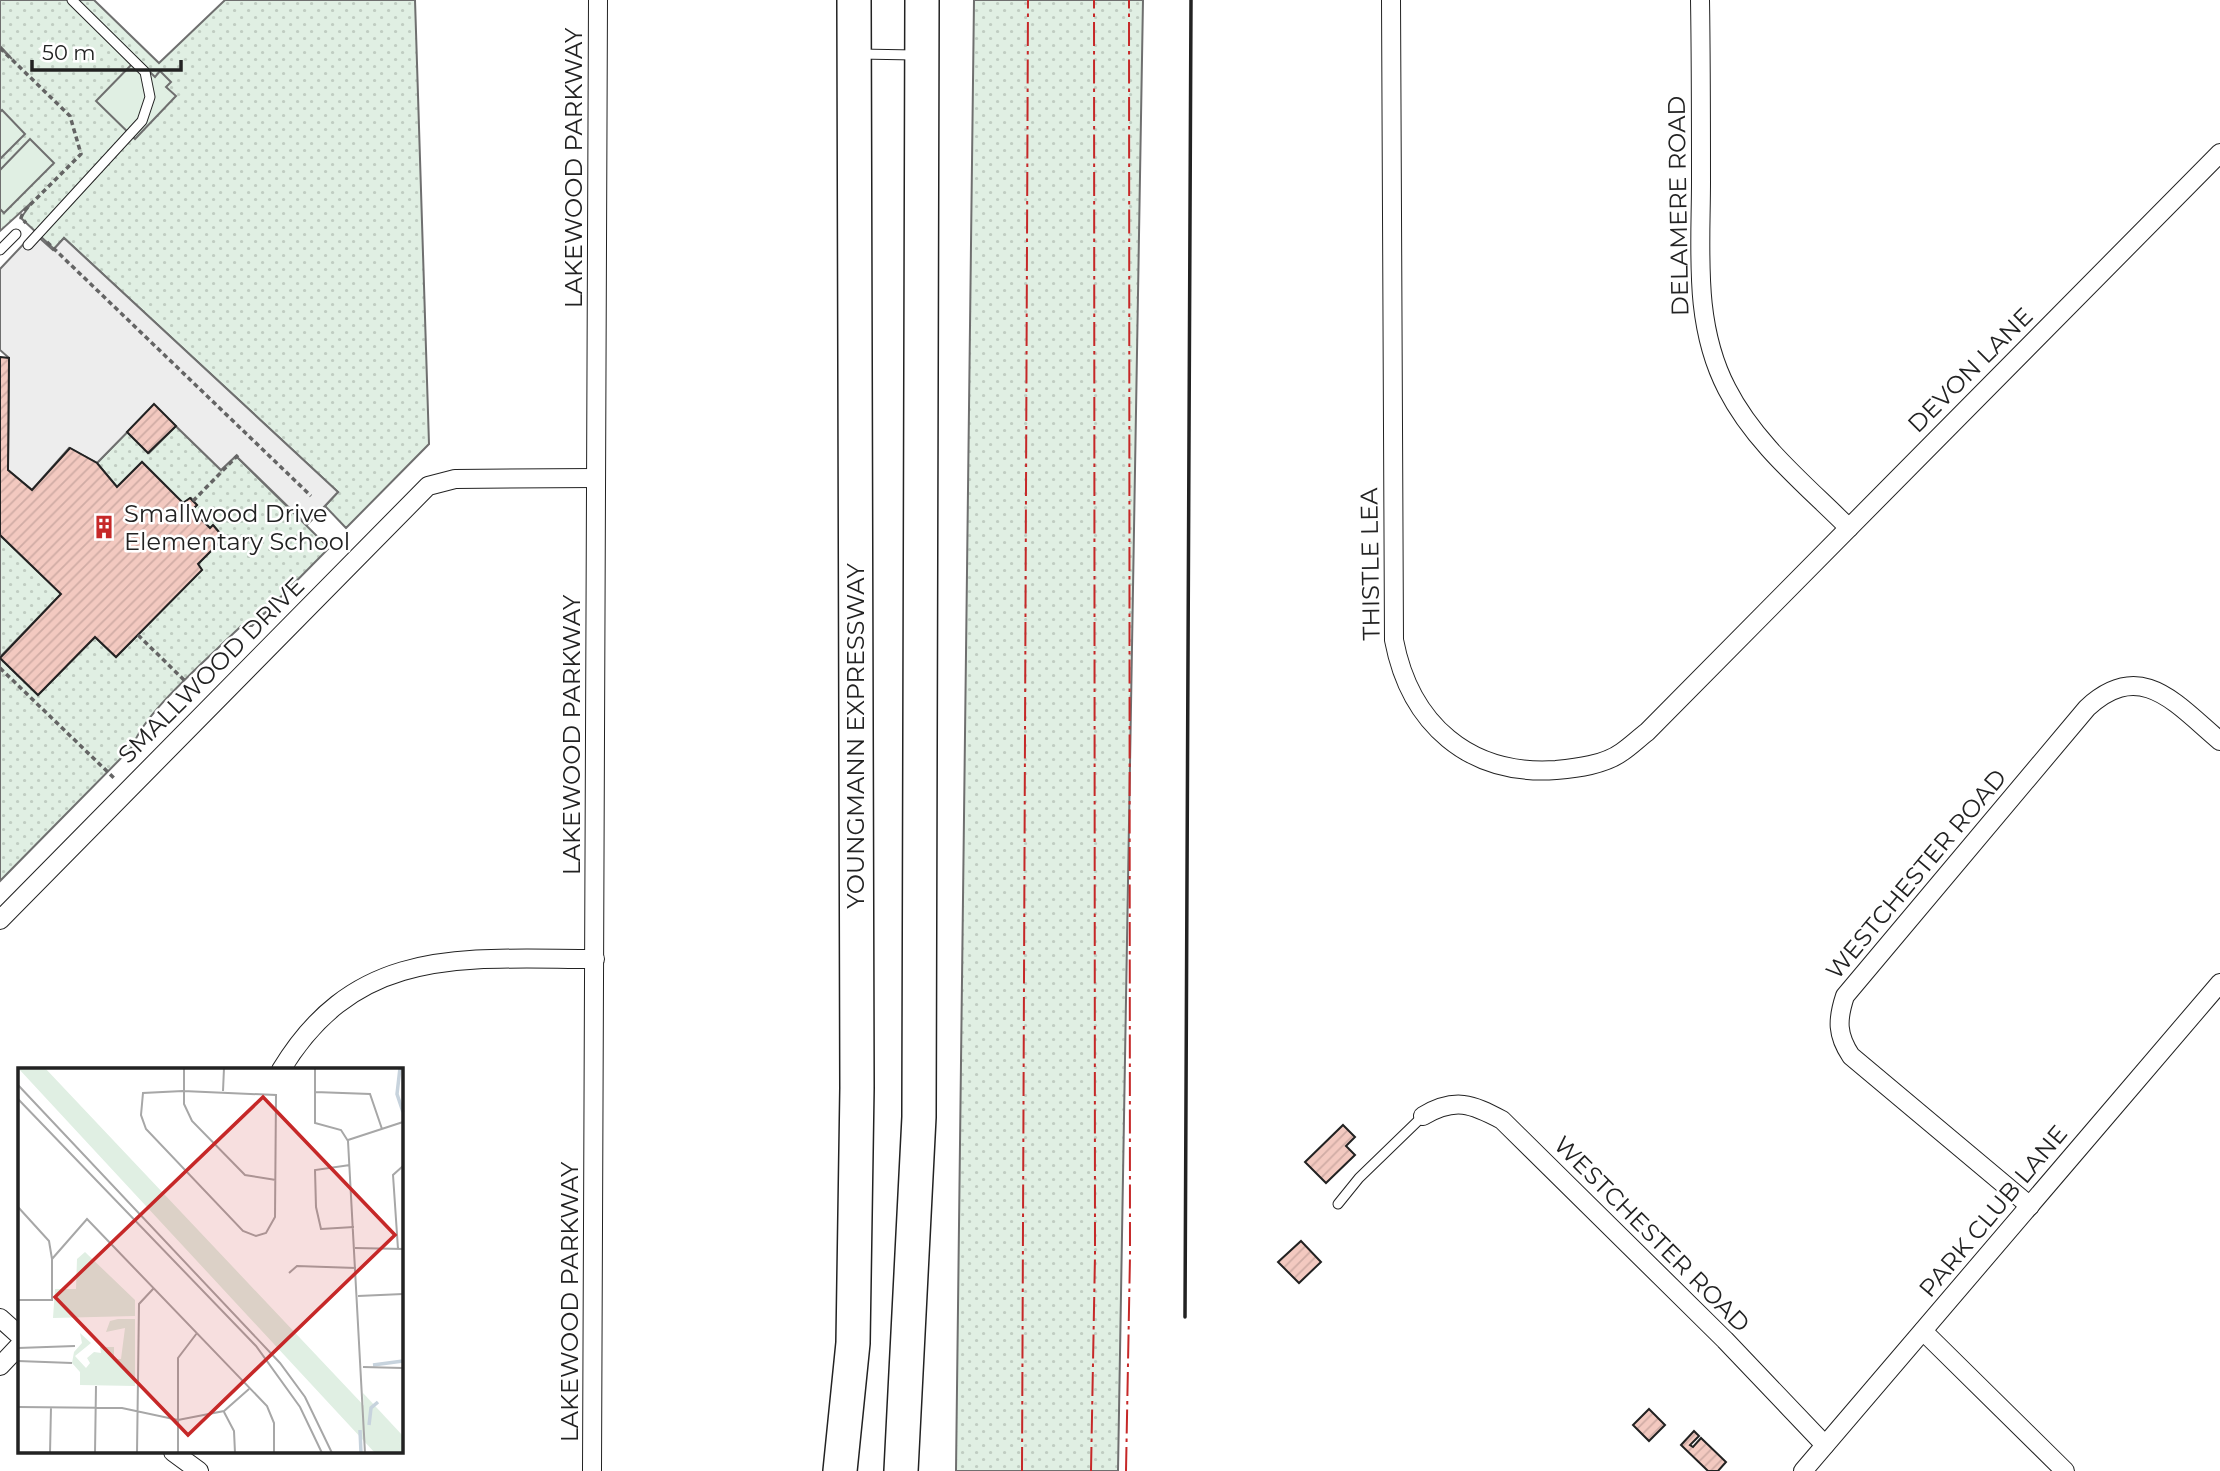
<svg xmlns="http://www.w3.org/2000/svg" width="2220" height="1471" font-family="Montserrat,sans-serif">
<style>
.green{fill:url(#green-dots);stroke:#6f6f6f;stroke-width:2}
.pitch{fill:#e0efe3;stroke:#6f6f6f;stroke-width:2}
.parking{fill:#ededed;stroke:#6f6f6f;stroke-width:2}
.building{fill:url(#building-hatch);stroke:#222;stroke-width:2}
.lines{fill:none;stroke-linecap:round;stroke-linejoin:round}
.service-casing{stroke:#222;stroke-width:11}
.minor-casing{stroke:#222;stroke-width:20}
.motorway-casing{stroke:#222;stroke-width:36}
.path{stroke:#646464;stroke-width:3.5;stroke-dasharray:5 3.5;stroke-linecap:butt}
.service{stroke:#fff;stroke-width:9}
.minor{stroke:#fff;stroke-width:18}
.motorway{stroke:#fff;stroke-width:33}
.wall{stroke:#222;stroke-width:3.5}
.power{stroke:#c62828;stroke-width:2;stroke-dasharray:24 5 3.5 5;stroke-linecap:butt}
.labels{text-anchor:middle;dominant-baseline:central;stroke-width:5;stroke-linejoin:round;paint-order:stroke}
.street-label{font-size:24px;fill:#222;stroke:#fff}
.poi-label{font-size:24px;fill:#222;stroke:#fff;text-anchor:start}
.inset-river{fill:none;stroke:#c7d3dd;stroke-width:3.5}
.inset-road{fill:none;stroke:#a7a7a7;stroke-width:2}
.view{fill:#c62828;fill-opacity:0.15;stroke:#c62828;stroke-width:3.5}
.inset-edge{fill:none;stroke:#222;stroke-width:3.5}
</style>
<defs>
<pattern id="green-dots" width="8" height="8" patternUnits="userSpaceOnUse" patternTransform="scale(1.75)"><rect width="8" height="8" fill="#e0efe3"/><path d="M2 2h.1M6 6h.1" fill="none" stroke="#c0cdc2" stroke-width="1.8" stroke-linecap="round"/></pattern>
<pattern id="building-hatch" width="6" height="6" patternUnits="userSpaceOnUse" patternTransform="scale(1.75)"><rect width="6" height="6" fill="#f3c9c0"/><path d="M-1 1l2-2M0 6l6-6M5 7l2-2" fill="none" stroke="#d0aca5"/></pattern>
</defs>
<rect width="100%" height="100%" fill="#fff"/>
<g class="green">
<polygon points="0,0 94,0 159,63 225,0 415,0 429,444 346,528 325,506 338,492 64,238 54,249 21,218 32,202 0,231 0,48 12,59 0,46"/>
<polygon points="974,0 1143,0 1118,1471 956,1471"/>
<path d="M176,426l45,44 14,-15 94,93 -77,78h-11c-28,28 -98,87 -108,120l-133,135v-223l38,37 57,-58 21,20 86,-87 -4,-6 26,-26 -10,-12 -4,2 -18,-18 5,-5 -6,-7 -8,5 -41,-41 -25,25 -20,-24 30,-31 22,21z"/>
<polygon points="0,535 61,594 0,657"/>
</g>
<g class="pitch">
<polygon points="137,59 155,77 160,71 171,82 166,87 176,96 135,139 96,101"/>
<polygon points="2,110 25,134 0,159 0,112"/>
<polygon points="30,139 54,163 4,213 0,209 0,170"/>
</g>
<polygon class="parking" points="34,233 53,250 64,238 338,492 307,525 236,456 221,470 154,405 97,463 69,448 32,490 8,470 9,358 0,350 0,269"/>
<g class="building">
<polygon points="0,357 9,358 8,470 32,490 70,448 97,463 117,487 142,462 183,503 190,498 197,505 192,510 210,528 213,525 224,538 198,564 202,570 116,657 95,637 38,695 0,658 61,594 0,535"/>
<polygon points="154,404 176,426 148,453 127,432"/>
<polygon points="1343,1125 1355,1137 1346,1146 1355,1155 1326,1183 1305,1162"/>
<polygon points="1301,1241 1321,1262 1299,1283 1278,1262"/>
<polygon points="1649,1409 1665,1425 1649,1441 1633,1425"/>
<polygon points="1694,1431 1699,1436 1690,1445 1693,1447 1701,1438 1726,1462 1718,1471 1708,1471 1681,1445"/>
</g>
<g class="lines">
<g class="service-casing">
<g id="service">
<polyline points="859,54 915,55"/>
<polyline points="28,245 142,121 150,97 145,72 72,0"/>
<polyline points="0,250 16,234"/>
<polyline points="1338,1204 1359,1178 1423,1116"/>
</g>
</g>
<g class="minor-casing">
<g id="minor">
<path d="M1391,0l3,640c16,84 75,136 162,130 21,-2 48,-5 66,-18 9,-6 17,-14 25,-20l573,-579"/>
<path d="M1700,0c1,60 1,120 1,181 0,70 -8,143 26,208 28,55 79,96 122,139"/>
<polyline points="0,920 428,486 455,479 596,478"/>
<path d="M281,1070c76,-126 184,-111 314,-111"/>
<path d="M1423,1116c32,-19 49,-12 79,4l223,220 100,105"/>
<path d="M2030,1206l-179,-150c-14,-21 -14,-36 -6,-60l242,-288c54,-50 89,-4 133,33"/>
<polyline points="0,1318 19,1335"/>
<polyline points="1923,1331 2065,1471"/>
<polyline points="0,1366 19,1346"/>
<polyline points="173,1452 199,1471"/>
<polyline points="592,1471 598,0"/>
<polyline points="1803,1471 2220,983"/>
</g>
</g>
<g class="motorway-casing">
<g id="motorway">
<polyline points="840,1471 853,1343 857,1088 854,0"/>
<polyline points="901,1471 919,1117 922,0"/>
</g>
</g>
<g class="path">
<polyline points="0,48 70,116 81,154 23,212 21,218 26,223"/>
<polyline points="47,242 311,496"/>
<polyline points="193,501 238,455"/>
<polyline points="138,635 184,680"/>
<polyline points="0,668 115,779"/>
</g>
<use href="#service" class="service"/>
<use href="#minor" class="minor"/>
<use href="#motorway" class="motorway"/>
<polyline class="wall" points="1185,1317 1191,0"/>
<g class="power">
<polyline points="1022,1471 1028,0"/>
<polyline points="1091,1471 1095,1255 1094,0"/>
<polyline points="1126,1471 1130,1256 1129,0"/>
</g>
</g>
<defs>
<g id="building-bare" transform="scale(1.89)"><path d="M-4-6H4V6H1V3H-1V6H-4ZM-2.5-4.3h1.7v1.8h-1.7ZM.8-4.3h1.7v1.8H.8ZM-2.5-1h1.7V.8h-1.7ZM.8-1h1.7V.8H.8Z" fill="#c62828" stroke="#fff" stroke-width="2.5" paint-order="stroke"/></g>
</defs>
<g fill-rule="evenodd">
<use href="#building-bare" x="104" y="527"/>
</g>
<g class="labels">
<g class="street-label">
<text transform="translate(573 168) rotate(-90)">LAKEWOOD PARKWAY</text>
<text transform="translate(1678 206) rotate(-91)">DELAMERE ROAD</text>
<text transform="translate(1970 370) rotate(-45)">DEVON LANE</text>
<text transform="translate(1370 564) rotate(-91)">THISTLE LEA</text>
<text transform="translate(211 670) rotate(-45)">SMALLWOOD DRIVE</text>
<text transform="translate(571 735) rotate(-90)">LAKEWOOD PARKWAY</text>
<text transform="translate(855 736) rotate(-90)">YOUNGMANN EXPRESSWAY</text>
<text transform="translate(1916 874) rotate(-50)">WESTCHESTER ROAD</text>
<text transform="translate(1993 1211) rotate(-50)">PARK CLUB LANE</text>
<text transform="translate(1652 1234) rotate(45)">WESTCHESTER ROAD</text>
<text transform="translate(569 1302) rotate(-90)">LAKEWOOD PARKWAY</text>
</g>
<g class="poi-label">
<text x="124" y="513">Smallwood Drive<tspan x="124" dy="28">Elementary School</tspan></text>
</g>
</g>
<g transform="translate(18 1068)">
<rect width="385" height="385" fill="#fff"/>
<path d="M0,0h27l358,379v6h-28zM67,184l50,48v16l-82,2 2,-29h21l1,-30zM100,251h17v67l-55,-1v-13l-8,-9 2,-11 8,-9 -2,-10 11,10 -16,13 11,12 4,-5 -3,-5 7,-6 7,1 -1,-6h14v12h7l4,-31 -19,4 4,-11z" fill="#e0efe3"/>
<path d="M345,325l40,43v11l-39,-36z" fill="#e0efe3"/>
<path class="inset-river" d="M382,0l-3,26 6,18M355,297l30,-4M351,357l2,-17 7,-6M342,362l1,23"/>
<path class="inset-road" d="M166,0v36l8,17 53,54 31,5M297,0v55l26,7 7,11 17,312M0,17l262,278 25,34 27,56M165,23l93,4 -1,122 -9,16 -10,3 -13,-5 -97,-102 -5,-14 2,-22zM205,23l1,-23M297,24l55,2 12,35M0,31l238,247 44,61 22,46M330,72l55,-18M332,97l-35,5 1,37 5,22 33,-2M0,139l31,34 3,18M337,180l48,1M380,181l-5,-74 10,-9M271,205l8,-7 59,2M340,228l45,-2M0,232h34v-41l35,-40 180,187 7,17v30M0,280l57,-2M0,293l54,2M345,299l40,1M0,339l104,1 56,12 46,-9 25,-22M206,344l10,19 1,22M32,385l1,-46M77,385l1,-67M119,385l2,-149 14,-15M160,385v-95l19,-25"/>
<path class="view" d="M245,29l132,138 -207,200 -133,-138z"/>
<rect width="385" height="385" class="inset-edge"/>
</g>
<path d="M32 60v10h149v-10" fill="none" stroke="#222222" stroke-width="3.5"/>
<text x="42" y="60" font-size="21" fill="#222222" stroke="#ffffff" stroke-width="5" paint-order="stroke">50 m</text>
</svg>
